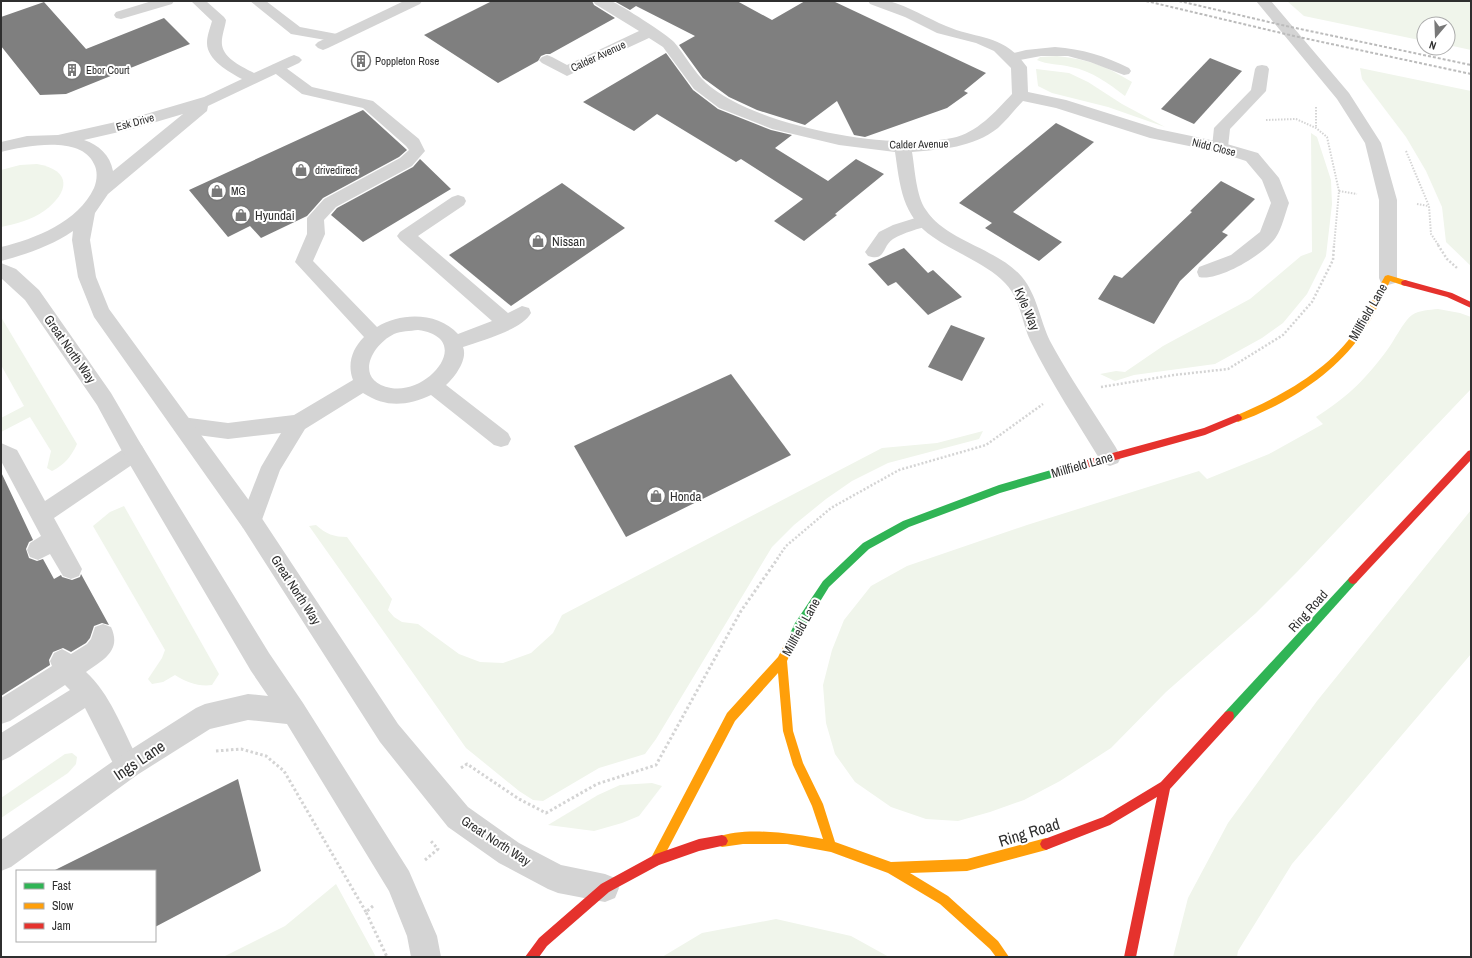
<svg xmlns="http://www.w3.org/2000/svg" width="1472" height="958" font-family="'Archivo Narrow',sans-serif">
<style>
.green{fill:#f0f5eb}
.building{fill:#7f7f7f}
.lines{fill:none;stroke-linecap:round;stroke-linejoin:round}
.path-far2{stroke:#d4d4d4;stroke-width:2;stroke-dasharray:1.5 1.5;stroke-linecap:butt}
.path-far1{stroke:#d4d4d4;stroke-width:2.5;stroke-dasharray:2 2;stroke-linecap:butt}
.path{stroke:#d4d4d4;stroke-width:3;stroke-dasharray:2.5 2.5;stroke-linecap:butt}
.lane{fill:#d4d4d4;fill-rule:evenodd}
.street{fill:#d4d4d4;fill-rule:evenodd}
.fast{fill:#30b455;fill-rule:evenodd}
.slow{fill:#ff9f0a;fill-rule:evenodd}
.jam{fill:#e5322d;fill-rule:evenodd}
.rail{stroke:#bbb;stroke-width:2;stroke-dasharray:3 2;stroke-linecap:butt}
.labels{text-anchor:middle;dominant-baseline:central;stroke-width:4;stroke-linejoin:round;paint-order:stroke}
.far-street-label{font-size:11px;fill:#2f2f2f;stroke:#fff}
.far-poi-label{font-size:11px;fill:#2f2f2f;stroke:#fff;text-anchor:start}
.poi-label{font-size:13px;fill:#2f2f2f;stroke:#fff;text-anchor:start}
.street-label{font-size:13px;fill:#2f2f2f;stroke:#fff}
.near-street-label{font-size:16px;fill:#2f2f2f;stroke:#fff}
</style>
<rect width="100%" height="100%" fill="#fff"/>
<g class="green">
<polygon points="1287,1 1471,1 1471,50 1448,45 1448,24 1424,24 1424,41 1304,16"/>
<path d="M1057,56c33,4 47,9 75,26l-7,14c-17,-13 -33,-25 -54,-29 -11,-3 -24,-2 -34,-7l3,-3z"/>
<polygon points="1360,68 1471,91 1471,266 1446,242 1442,207 1426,171 1406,137 1362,79"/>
<polygon points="1036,69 1069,73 1088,82 1122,104 1165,127 1108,107 1052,93 1038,86"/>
<polygon points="1311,133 1317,137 1331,180 1332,204 1326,256 1307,294 1283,323 1262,338 1215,364 1134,375 1115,381 1100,374 1116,371 1125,372 1163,346 1250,299 1301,256 1312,252"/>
<path d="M37,164c35,6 33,28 7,47 -13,9 -28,13 -43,16v-57l19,-5z"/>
<path d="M1438,309l22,4 11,4v72l-173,182 -42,42 -90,79 -55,56 -51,33 -36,19 -34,12 -32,9 -32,-2 -35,-12 -36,-25 -20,-28 -9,-31 -3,-38 9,-35 12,-30 27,-34 36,-20 120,-41 172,-54 8,8 62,-25 54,-30 -7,-7c30,-19 47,-35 69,-64 7,-8 19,-33 27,-38 8,-5 17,-5 26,-6z"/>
<path d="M1,317l76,127c-6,13 -13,21 -25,27l-5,-3 4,-17 -21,-34 -29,15v-14l23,-12 -23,-41z"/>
<path d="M983,431l-4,8 -91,24 -36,18 -26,18 -32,26 -22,22 -116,192 -11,15 -46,14 -56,33 -10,-1 -14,-9 -53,-43 -157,-222 7,-1c10,9 18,12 31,12l45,62 -4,11 6,7 8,5 16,2 41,30 21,8 23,1 28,-10 22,-20 9,-18 320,-167 55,-5z"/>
<path d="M124,506l95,168 -7,11c-13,2 -26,-3 -37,-10l-12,7 -11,2 -4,-5 14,-21 3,-8 -72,-124 17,-14z"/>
<polygon points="1471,510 1471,654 1292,864 1238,951 1237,957 1173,957 1188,898 1228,823 1317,701"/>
<polygon points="72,753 77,757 76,764 68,773 1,818 1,798 65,754"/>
<polygon points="652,783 662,786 639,816 622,823 594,831 548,825 598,795 620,785"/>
<polygon points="336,884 376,957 223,957 285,926"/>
<polygon points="776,919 851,936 889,957 662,957 702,933"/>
</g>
<g class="building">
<polygon points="492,1 592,1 594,5 615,18 550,54 546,54 541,56 538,61 498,83 424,35"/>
<polygon points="614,1 737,1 772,20 805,1 833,1 986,73 964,91 968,93 947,108 865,137 854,135 837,101 805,125 757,110 729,97 703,78 679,45 695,36 636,6 630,10"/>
<polygon points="44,2 86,49 164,18 190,44 66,94 40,95 1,46 1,17"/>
<polygon points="666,53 693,90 718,109 771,130 792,135 775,148 828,181 856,159 884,174 835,214 837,215 804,241 774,221 803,199 741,159 736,162 657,114 634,131 583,102"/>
<polygon points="1210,58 1242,71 1194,124 1161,109"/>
<polygon points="363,110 407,150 399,157 323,198 307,216 261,238 250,226 228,237 189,190"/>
<polygon points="1056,123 1094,142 1013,212 1062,242 1039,261 985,228 992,223 959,203"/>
<polygon points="420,159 451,189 363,242 331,215 337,208 413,167"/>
<polygon points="1221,181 1255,199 1222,232 1228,235 1180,281 1154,324 1098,299 1114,275 1122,278 1192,212 1190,211"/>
<polygon points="562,183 625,228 511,306 449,255"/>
<polygon points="904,248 928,273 933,270 962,297 928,315 896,282 888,286 868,264"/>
<polygon points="951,325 985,338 962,381 928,367"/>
<polygon points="731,374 791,455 626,537 574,446"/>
<polygon points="1,472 33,540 29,542 26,549 29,558 37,561 43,559 54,579 61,575 62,577 72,580 80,577 81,574 109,625 102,623 94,626 90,638 86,643 71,652 63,648 53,652 49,660 50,665 1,696"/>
<polygon points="238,779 261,871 155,927 155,871 53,871"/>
</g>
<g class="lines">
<g class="path-far2">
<polyline points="1316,107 1316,128"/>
<polyline points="1266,120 1296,119 1316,128 1327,137 1339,191 1334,246"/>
<polyline points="1406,151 1429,206 1431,234 1439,246"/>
<polyline points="1339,191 1357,194"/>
<polyline points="1417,204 1428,206"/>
</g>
<g class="path-far1">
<polyline points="1438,245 1447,259 1457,268"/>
<polyline points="1101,387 1174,375 1228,369 1283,335 1312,302 1333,260 1334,245"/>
<polyline points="777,559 786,546 831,508 899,470 986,445 1043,404"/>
</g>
<g class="path">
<polyline points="216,751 241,749 266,756 284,771 366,912"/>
<polyline points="461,768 467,764 519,799 546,813 597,784 656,765 741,611 778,558"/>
<polyline points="425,860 438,849 430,840"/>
<polyline points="373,906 366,912 387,957"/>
</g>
<g class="lane">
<polygon points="250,1 266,1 300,27 337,34 342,35 344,38 342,41 337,42 291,34"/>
<path d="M1055,47c27,2 50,9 74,21l2,3 -2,3 -5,1 -34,-13 -22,-6h-27l-31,6 -5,-1 -2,-3 2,-3 21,-5z"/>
<path d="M277,64l5,1 30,22 61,14 46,38 6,12 -13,15 -76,41 -12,13 1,14 -12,27 64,66c24,-15 61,-15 81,7l34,-13 -92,-81 -3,-4 3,-4 52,-35 6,-2 6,2 2,4 -2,4 -46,31 90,77 14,-7 7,2 2,5c-9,17 -49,27 -68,34 5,12 -8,30 -17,38l62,48 3,6 -3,6 -7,2 -7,-2 -63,-50c-24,11 -45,13 -68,-2l-58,36 -25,41 -21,58 -8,3 -8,-3 -3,-7 21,-54 20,-34 -53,6 -46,-6 -7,-2 -3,-6 3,-6 7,-2 46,6 66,-8 59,-35c-6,-16 -1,-31 11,-43l-69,-75 12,-28v-16l17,-19 76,-41 9,-8 -3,-4 -43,-38 -61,-14 -30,-23 -2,-3 2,-3zM418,330c57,8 11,65 -27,58 -37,-7 -21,-42 3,-54 7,-3 16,-3 24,-4z"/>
<polygon points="1262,65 1267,66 1269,69 1266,91 1230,129 1228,147 1226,151 1220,152 1214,151 1212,147 1214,128 1251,90 1255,69 1257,66"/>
<path d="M925,215l6,2 3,4 -3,4c-13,4 -26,7 -38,14 -11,7 -7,23 -25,17l-3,-4 14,-20 14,-7z"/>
<polygon points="1,443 17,450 45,501 128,446 135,443 142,446 145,452 142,458 54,518 82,569 79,576 71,579 63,576 50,554 38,560 30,557 27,550 30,543 41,536 1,461"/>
<path d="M103,624l8,3c11,24 -8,33 -25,45 24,22 36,56 51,85l4,9 -4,9 -9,4 -9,-4 -34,-67 -75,49 -9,4v-28l69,-43 -5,-5 -55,36 -9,3v-26l51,-32 -2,-5 4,-8 8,-4 9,5 16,-10 4,-5 4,-12z"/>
</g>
<g class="street">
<polygon points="152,1 174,1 172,4 121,19 116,18 114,15 116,12"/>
<path d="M191,1h15l18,16 2,3c-1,8 -5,17 -4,25 2,14 21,22 32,28l35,-16 5,-2 5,2 3,3 -3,3 -91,43 -1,5 -99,83 -13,19 -5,27 6,37 13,32 150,205 139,210 70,83 51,36 42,22 44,9 10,4 4,10 -4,10 -10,4 -47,-9 -10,-4 -49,-26 -51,-36 -68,-85 -137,-214 -149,-211 -16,-40 -6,-37 1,-9c-22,15 -46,23 -72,30v-14c34,-8 77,-25 93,-59 3,-7 4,-17 0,-24 -13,-29 -68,-18 -93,-12v-10l26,-6 31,-1 71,-16 75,-22 38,-18c-13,-7 -35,-19 -35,-36 0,-7 3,-15 5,-22zM183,114l-70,57c-3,-16 -14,-26 -29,-31l48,-11z"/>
<polygon points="404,1 422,1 420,4 328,48 323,50 318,48 315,45 318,42"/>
<path d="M593,1c5,0 13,-1 18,0 10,4 57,34 63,41 11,13 20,30 32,41 48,43 184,68 246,55 25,-5 43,-26 60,-44l-1,-26 -17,-17 -18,-8 -39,-10 -32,-16 -35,-13 -2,-3c7,0 15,-1 21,0 21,6 38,17 57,25 32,14 57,7 81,41l1,25 38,8 92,29 62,13 38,11 21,25 10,25c-4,11 -7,25 -13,34 -11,17 -58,45 -77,40l-2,-5 2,-5 32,-12 29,-23 11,-29 -9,-23 -16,-19 -28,-9 -68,-14 -94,-30 -33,-7c-8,8 -16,19 -25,27 -26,20 -55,21 -86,24 3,17 4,44 14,58 20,31 71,38 96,67 15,18 18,43 28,64 14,26 31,52 47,77 8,13 17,25 24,39l-3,6 -8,3 -8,-3c-24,-40 -51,-80 -72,-123 -7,-15 -9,-34 -18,-48 -8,-13 -22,-22 -34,-29 -15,-9 -31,-16 -45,-26 -31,-21 -33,-51 -38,-85l-56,-7 -67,-16 -53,-21 -25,-19 -31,-42 -14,-9 -82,38 -25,-13 -3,-3 3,-3 5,-2 5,2 15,8 72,-34 -44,-27z"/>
<polygon points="1256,1 1271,1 1349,93 1381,143 1397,200 1397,278 1395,283 1388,285 1381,283 1379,278 1379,200 1365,143 1337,99"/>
<polygon points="1,263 16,269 39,290 111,393 139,441 269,653 303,703 409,871 437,936 441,957 411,957 407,936 389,891 287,724 248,720 210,729 137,775 11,867 1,871 1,840 119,757 196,708 205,704 248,694 268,696 251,671 123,453 97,405 25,300 1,278"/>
</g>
<g class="fast">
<polygon points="1065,466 1068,467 1069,470 1068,473 1000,493 909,527 869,549 829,587 803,629 792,651 788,653 784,651 783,648 795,623 823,581 863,543 903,521 999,485"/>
<polygon points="1353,576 1356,577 1358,580 1356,583 1233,720 1229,721 1225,720 1224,716 1225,712 1350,577"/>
</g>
<g class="slow">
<path d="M1388,275l20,6 1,2 -4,3 -15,-5c-10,21 -20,43 -34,61 -28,36 -75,65 -118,80l-3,-2 -1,-2 1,-2c45,-19 93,-45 121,-86 11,-17 19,-36 29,-54z"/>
<path d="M788,643l4,2 1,3 -6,13 6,70 10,32 20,41 12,38 56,20 76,-3 79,-21 4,2 2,4 -2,4 -4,2 -79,21 -57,2 38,23 50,45 11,16h-13l-6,-8 -50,-45 -52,-31 -57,-21 -44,-8h-44l-21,3 -4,-2 -2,-4 2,-4c27,-11 77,-3 105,2l-11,-33 -19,-41 -10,-34 -5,-58 -43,48 -75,143 -4,2 -4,-2 -2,-4 2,-4 75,-143 51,-56 6,-12z"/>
</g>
<g class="jam">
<polygon points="1405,280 1452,293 1471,302 1471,308 1447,297 1402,285 1401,283 1402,281"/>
<polygon points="1238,414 1241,416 1242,418 1241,420 1205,435 1065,474 1062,473 1061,470 1062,467 1065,466 1204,428"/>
<polygon points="1471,450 1471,460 1356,583 1353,584 1350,583 1348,580 1350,577 1468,451"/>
<polygon points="1229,711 1233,712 1234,716 1233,720 1170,789 1136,957 1124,957 1157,797 1110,825 1046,850 1042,848 1040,844 1042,840 1103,817 1161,782 1225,712"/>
<polygon points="722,835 726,837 728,841 726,845 699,851 659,865 609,892 547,946 539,957 525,957 539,938 601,884 656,854 699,839"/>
</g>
<g class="rail">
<polyline points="1146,1 1294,36 1471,74"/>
<polyline points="1179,1 1286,26 1471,65"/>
</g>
</g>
<defs>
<g id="building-ring" transform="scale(1)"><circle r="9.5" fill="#fff" stroke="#787878" stroke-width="1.5"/><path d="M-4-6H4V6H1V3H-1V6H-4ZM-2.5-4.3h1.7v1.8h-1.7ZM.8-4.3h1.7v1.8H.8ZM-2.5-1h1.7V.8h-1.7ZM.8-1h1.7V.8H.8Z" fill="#787878"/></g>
<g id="shop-ring" transform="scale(1)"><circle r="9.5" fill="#fff" stroke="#787878" stroke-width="1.5"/><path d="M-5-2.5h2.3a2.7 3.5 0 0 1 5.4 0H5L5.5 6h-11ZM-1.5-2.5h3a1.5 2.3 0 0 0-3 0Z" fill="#787878"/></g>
</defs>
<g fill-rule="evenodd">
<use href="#building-ring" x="361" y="61"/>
<use href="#building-ring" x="72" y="70"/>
<use href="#shop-ring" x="301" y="170"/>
<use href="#shop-ring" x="217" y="191"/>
<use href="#shop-ring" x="241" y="215"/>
<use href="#shop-ring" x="538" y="241"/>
<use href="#shop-ring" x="656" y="496"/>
</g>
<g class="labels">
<g class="far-street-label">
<text transform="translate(598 56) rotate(-25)">Calder Avenue</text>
<text transform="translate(135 122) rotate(-15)">Esk Drive</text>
<text transform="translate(919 144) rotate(-1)">Calder Avenue</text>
<text transform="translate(1214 147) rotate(14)">Nidd Close</text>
</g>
<g class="far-poi-label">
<text x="375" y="61">Poppleton Rose</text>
<text x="86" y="70">Ebor Court</text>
<text x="315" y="170">drivedirect</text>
<text x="231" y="191">MG</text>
</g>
<g class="poi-label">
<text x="255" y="215">Hyundai</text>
<text x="552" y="241">Nissan</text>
<text x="670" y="496">Honda</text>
</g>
<g class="street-label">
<text transform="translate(1027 309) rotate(67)">Kyle Way</text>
<text transform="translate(1368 312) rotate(-60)">Millfield Lane</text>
<text transform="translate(70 349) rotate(55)">Great North Way</text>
<text transform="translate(1082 465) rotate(-16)">Millfield Lane</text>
<text transform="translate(296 590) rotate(57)">Great North Way</text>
<text transform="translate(1308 611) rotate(-48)">Ring Road</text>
<text transform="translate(801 627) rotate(-61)">Millfield Lane</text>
<text transform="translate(496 841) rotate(33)">Great North Way</text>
</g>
<g class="near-street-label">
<text transform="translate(139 760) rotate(-34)">Ings Lane</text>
<text transform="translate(1029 832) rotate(-17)">Ring Road</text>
</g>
</g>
<rect width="1472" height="958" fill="none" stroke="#2f2f2f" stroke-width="4"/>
<rect x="16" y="870" width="140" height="72" fill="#ffffff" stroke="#acacac"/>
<rect x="24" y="883" width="20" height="6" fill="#30b455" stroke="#acacac"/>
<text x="52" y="890" font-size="12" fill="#2f2f2f">Fast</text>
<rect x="24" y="903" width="20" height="6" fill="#ff9f0a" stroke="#acacac"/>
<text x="52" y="910" font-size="12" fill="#2f2f2f">Slow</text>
<rect x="24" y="923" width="20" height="6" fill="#e5322d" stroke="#acacac"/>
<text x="52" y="930" font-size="12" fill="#2f2f2f">Jam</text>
<g transform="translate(1436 36) rotate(199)"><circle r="19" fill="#ffffff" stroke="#acacac"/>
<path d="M0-3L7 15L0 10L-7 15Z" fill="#787878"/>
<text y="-6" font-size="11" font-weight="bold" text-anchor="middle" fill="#2f2f2f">N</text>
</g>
</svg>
